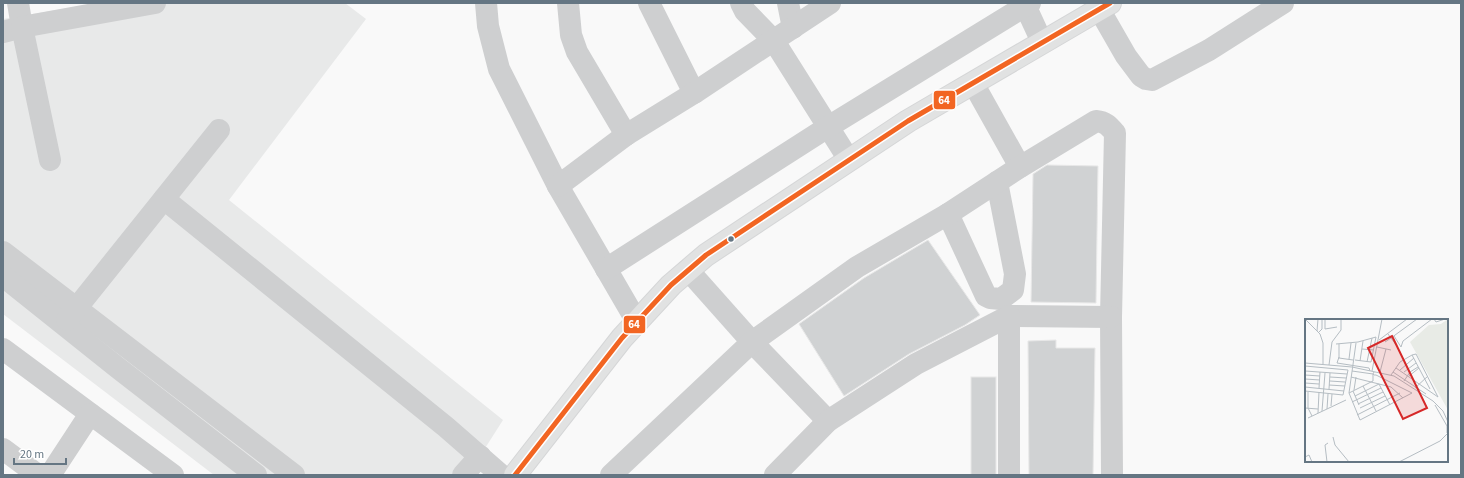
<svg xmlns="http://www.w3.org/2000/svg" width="1464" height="478" font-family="'Source Sans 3',sans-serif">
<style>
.built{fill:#e8e9e9}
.building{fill:#d0d2d3;stroke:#e8e8e8}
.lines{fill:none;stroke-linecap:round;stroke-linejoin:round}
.major-casing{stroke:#d5d6d7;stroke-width:24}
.minor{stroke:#cecfd0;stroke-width:22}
.major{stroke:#e1e2e2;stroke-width:22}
.bus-1-casing{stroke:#fff;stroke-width:8}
.bus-1{stroke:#f26522;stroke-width:5}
.bus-dot{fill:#657683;stroke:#fff;stroke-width:1.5}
.inset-road{fill:none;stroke:#b5bdc3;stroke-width:1}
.view{fill:#d62828;fill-opacity:0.15;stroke:#d62828;stroke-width:2}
.inset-edge{fill:none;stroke:#657683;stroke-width:2}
.line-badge{stroke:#fff;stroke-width:1.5}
.badge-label{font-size:11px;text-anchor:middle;font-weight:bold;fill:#fff}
</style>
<rect width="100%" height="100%" fill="#f9f9f9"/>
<polygon class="built" points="98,3 345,3 366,19 229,200 503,420 468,475 214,475 3,314 3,19"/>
<g class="building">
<polygon points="1047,165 1098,166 1096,303 1031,302 1033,174"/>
<polygon points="928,240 980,315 965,325 909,354 844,396 799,324 864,278"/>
<polygon points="1056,340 1056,348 1095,348 1093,475 1029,475 1028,341"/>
<rect x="971" y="377" width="25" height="98"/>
</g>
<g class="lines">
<g class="major-casing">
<polyline id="major" points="515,475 622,338 671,285 706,255 908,121 1110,3"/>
</g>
<g class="minor">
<polyline points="486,3 488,26 499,69 558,186 637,322"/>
<polyline points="568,3 571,35 577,52 626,135"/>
<polyline points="649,3 694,93"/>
<polyline points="741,3 745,11 774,41 849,160"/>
<polyline points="788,3 793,28"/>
<polyline points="1024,3 1042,42"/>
<polyline points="1099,9 1126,56 1141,76 1146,79 1152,80 1209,50 1283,3"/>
<polyline points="3,32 22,27 18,3"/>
<polyline points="973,83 1020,167"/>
<polyline points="50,160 22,27 155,3"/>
<polyline points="558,186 626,135 694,93 830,3"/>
<polyline points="164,199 446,427 501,475"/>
<polyline points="948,214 986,296 990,298 1001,299 1013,290 1015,274 997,182"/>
<polyline points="3,252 294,475"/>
<polyline points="606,269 828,127 1030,3"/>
<polyline points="688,270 752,342 828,421"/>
<polyline points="3,276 118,368 256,475"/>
<polyline points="67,320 219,130"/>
<polyline points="3,349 173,475"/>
<polyline points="3,449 38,475"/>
<polyline points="50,475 90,414"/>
<polyline points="463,475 480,456"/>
<path d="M611,475l141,-133 105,-75 91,-53 72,-47 76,-46c10,1 13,5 19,12l-4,184 1,158"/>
<polyline points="775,475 828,421 916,364 1009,316 1111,317"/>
<polyline points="1009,475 1009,316"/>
</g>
<use href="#major" class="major"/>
<g class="bus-1-casing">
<polyline id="bus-1" points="515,475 622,338 671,285 706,255 908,121 1110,3"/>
</g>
<use href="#bus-1" class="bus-1"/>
</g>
<circle class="bus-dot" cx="731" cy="239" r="3.5"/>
<g transform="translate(1305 319)">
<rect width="143" height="143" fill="#f9f9f9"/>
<path d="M143,0v91l-38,-68 19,-17 12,-1z" fill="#e8ebe6"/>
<path class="inset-road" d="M0,0l15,15 3,9v21M20,0v10l12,-2M129,0l2,3 9,-3M12,12l1,-12M14,13l3,-3v-10M83,15l3,4 26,-19M89,17l7,11M74,21l28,-21M80,23l6,-4 6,8M31,25l22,-2 18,-5 -5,25 -16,-2M34,25v14l14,2M72,28l14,3M96,28l2,-6 29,-22M57,30l12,1M34,38l-2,6 32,5 1,3M44,40l2,-16M55,42l3,-20M62,43l5,-24M0,44l47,4 42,9 39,25 10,10 5,11M24,46l3,-23 9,-12v-11M0,47l43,4 -5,25 -38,-4M91,49l42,29 -22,-43 -4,1M95,51l14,-12M0,52l42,3M47,52l21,3 1,1h2l36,18 -52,27 -11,-27 24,-12v-7l1,-2M67,52l10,-52M75,53l6,-23M88,53l33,22M99,53l12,-9M0,56l15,1M86,56l9,-13 12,-7 18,34M104,57l10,-8M25,58l16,1M46,58l40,10 12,11M0,60l15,1M25,62l15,1M99,62l6,-9 8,-5M0,64l14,1M74,65l11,21M24,66l16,1M58,67l13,25M0,68l39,4M14,69l1,-16M110,69l13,-12M24,70l1,-16M49,71l2,-13M48,72l6,14M3,73v16l4,8M44,74l7,-50M50,77l24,-12M47,83l29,-14M53,85l25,-12M130,86l12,21v7M26,87l1,-12M0,89l13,1M55,89l25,-12M22,90l1,-15M17,92l3,-38M13,94l1,-21M52,96l43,-22M3,99l38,-18M28,118l2,8 14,17M0,138l4,-2 3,7M22,143l-2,-17 3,-2M94,143l41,-21 7,-7"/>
<path class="view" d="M87,17l35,72 -24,11 -35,-71z"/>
<rect width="143" height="143" class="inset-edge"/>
</g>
<g class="line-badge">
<rect x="933" y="90" width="23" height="20" rx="4" fill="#f26522"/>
<rect x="623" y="315" width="23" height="19" rx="4" fill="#f26522"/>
</g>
<g class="badge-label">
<text x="944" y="104">64</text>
<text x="634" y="328">64</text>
</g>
<rect width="1464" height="478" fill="none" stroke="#657683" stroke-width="8"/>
<path d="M14 458v6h52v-6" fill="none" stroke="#657683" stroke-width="2"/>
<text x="20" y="458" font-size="12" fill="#657683" stroke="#ffffff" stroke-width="3" paint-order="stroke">20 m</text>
</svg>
